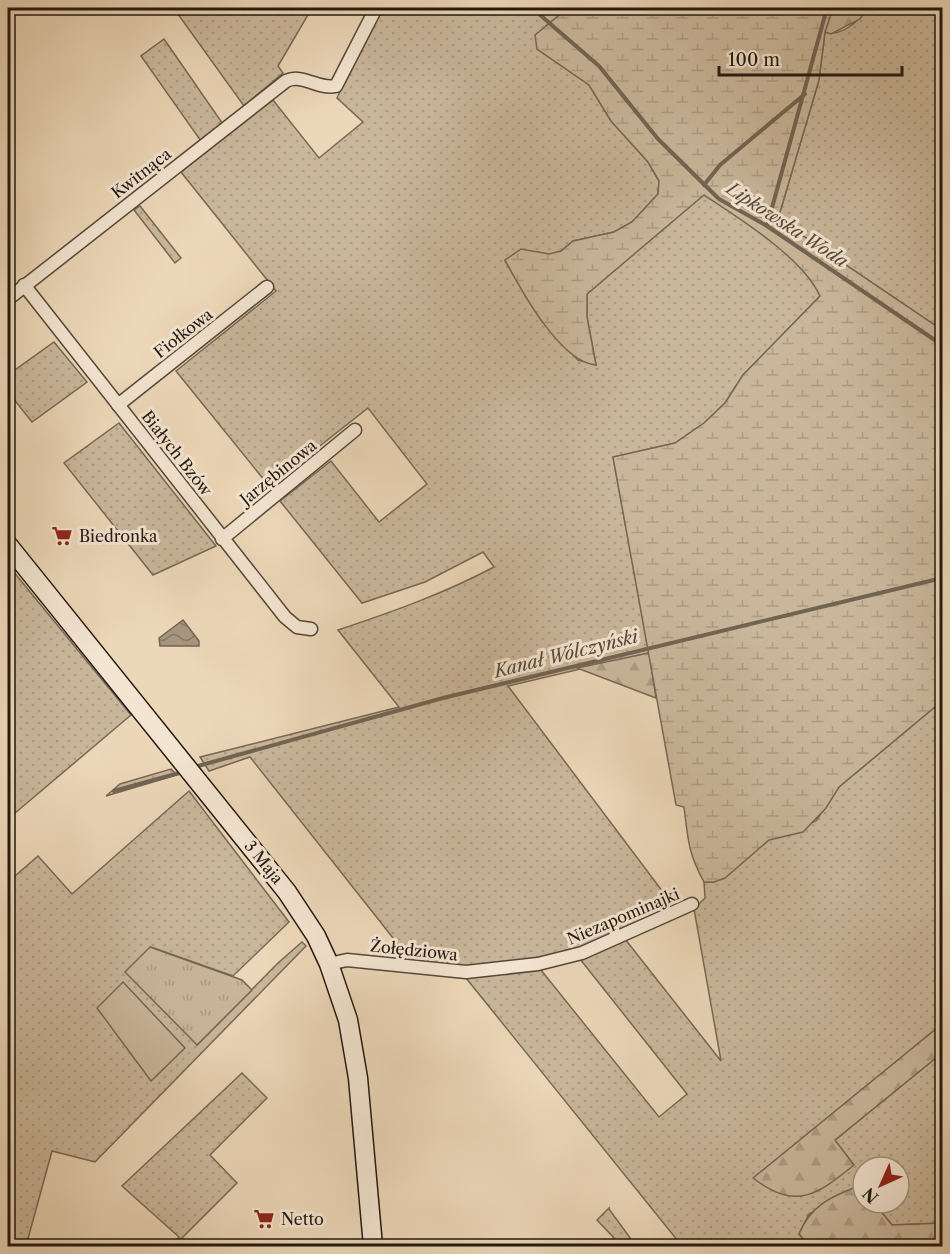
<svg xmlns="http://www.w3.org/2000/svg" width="950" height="1254" font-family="'Libre Caslon Text',serif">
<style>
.grass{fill:url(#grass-dots);stroke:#766856;stroke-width:1.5}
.forest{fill:url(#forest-firs);stroke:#766856;stroke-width:1.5}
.wetland{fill:url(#wetland-marsh);stroke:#766856;stroke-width:1.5}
.park{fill:url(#park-tufts);stroke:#766856;stroke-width:1.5}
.pitch{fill:#cab79b;stroke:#766856;stroke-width:1.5}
.water{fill:url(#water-waves);stroke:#726453;stroke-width:1.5}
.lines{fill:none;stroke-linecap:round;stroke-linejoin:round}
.stream{stroke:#726453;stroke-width:4}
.street-casing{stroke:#54483a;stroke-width:15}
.secondary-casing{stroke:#221910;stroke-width:21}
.street{stroke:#f3e5d1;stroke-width:12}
.secondary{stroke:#f3e5d1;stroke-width:18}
.labels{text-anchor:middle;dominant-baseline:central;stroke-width:6;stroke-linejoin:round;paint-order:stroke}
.street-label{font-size:16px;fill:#221910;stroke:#f3e5d1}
.poi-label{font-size:16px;fill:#221910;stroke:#f3e5d1;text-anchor:start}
.water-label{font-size:18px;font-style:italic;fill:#574b3c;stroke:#f3e5d1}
</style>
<defs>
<pattern id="grass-dots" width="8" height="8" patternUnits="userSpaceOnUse" patternTransform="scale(1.5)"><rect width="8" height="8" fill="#cab79b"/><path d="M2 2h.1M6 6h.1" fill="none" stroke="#ad9d84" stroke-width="1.8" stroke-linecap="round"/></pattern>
<pattern id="forest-firs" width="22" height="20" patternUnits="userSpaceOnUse" patternTransform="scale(1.5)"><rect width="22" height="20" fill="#cab79b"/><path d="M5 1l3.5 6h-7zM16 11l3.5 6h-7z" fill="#ad9d84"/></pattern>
<pattern id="wetland-marsh" width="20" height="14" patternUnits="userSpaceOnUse" patternTransform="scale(1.5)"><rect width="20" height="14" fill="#cab79b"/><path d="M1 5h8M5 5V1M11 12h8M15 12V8" fill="none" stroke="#ad9d84"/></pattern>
<pattern id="park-tufts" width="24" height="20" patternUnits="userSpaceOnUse" patternTransform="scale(1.5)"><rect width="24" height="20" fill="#cab79b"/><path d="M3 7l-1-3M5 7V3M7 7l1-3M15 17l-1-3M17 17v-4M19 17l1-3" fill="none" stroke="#ad9d84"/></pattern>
<pattern id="water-waves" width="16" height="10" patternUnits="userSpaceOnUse" patternTransform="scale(1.5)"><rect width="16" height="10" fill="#a7967f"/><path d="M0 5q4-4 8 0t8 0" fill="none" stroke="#887a67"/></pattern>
</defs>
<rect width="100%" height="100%" fill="#ecd7b8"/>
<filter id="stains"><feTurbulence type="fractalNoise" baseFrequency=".00333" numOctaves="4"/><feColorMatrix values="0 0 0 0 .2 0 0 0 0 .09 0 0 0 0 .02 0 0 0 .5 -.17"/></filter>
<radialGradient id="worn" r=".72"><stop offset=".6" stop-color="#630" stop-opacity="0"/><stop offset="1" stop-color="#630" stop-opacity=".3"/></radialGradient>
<g class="grass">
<polygon points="179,8 312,8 278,66 283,73 244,106 175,10"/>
<path d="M379,8h189l-22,18 -9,23 52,36 22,36 37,41 11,19 -1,13 -26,28 -18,10 -41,9 -12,10 -12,4 -11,-3 -33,9 36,59 37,40 18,5 -9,-48v-23l117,-100c37,26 98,61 116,102l-77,79 -18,28 -21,20 -29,20 -62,14 36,196 -141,33 167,222c-33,15 -68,35 -102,45 -53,14 -108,16 -161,9l-162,-205 -41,14 -9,-14 199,-50 -61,-77c54,-18 105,-36 156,-63l-11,-15 -58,30 -63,21 -82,-102 51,-40 48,61 48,-38 -59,-76 -99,78 -93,-115 100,-80 -95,-119 92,-72 46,58 44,-36 -26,-24z"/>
<path d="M867,8h75v322l-164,-111 41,-139 6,-48c17,5 34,-11 42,-24z"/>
<polygon points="164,39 225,127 203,144 141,56"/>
<polygon points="140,206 181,258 175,263 134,210"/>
<polygon points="54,342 87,382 32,422 8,392 8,375"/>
<polygon points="119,423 216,546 153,575 64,463"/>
<polygon points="8,565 131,715 8,819"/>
<polygon points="942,701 942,1024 754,1178 835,1140 942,1053 942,1223 892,1225 874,1203 899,1203 899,1167 863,1167 863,1190 859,1186 809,1214 799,1234 809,1246 682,1246 466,978 541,970 659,1117 687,1094 580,959 625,939 721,1061 694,909 705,898 704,882 714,882 769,840 816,821 839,787"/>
<polygon points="171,769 177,775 106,796 120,784"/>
<polygon points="189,791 289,922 233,976 151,947 197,1045 278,963 302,942 306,946 95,1162 52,1151 26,1246 8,1246 8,882 38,856 72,894"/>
<polygon points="242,1073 267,1098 210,1155 237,1183 181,1239 189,1246 171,1246 179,1237 122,1186"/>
<polygon points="609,1208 609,1209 636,1246 610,1246 614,1238 597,1220"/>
</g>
<g class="forest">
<polygon points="833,8 867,8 860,19 831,34 825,32"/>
<polygon points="649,653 656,698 577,668"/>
<path d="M942,1024v29l-107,87 19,25c-37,30 -58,46 -101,13z"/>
<path d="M859,1186l4,4v13h11l18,22 50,-2v23h-133l-10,-12c12,-29 33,-38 60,-48z"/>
</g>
<path class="wetland" d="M568,8h265l-8,24 -6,48 -41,139 164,111v371l-103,86 -13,21 -23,24 -34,8 -44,38 -11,4h-10c-16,-29 -16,-43 -20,-75l-8,-2 -63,-348 62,-14 29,-20 21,-20 18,-28 77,-79c-17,-38 -81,-78 -116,-101l-117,99v23l9,48c-36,-3 -75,-75 -91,-105l16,-11 28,5 12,-3 12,-10 41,-9 18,-10 26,-28 1,-13 -11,-19 -37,-41 -22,-36 -52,-36 -2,-14z"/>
<polygon class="park" points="150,947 242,980 252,990 197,1045 125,972"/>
<polygon class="pitch" points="123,982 185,1048 151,1081 97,1008"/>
<polygon class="water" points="183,620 199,641 199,646 160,646 159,638"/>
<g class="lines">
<g class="stream">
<polyline points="532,8 599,66 658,139 719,199 767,226 942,345"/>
<polyline points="704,185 720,165 805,94"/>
<polyline points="767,226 827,8"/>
<polyline points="198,766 443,698 942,578"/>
<polyline points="114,791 179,773"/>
</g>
<g class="street-casing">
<g id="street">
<polyline points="24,285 285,617 297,627 311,629"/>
<path d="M8,299l278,-218c17,-8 32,9 50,5l40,-78"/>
<polyline points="118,405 267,287"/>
<polyline points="222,539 355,430"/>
<polyline points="329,964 347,960 466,972 538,964 582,953 692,904"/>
</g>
</g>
<g class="secondary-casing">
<polyline id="secondary" points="8,545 287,892 316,936 329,964 348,1020 358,1078 373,1246"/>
</g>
<use href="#street" class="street"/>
<use href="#secondary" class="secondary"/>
</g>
<defs>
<g id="supermarket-bare" transform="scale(1.62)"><path d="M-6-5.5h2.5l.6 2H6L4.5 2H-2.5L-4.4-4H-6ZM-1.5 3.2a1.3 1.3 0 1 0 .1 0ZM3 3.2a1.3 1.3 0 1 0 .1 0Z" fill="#8f2418" stroke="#f3e5d1" stroke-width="2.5" paint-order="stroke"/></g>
</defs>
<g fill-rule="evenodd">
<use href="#supermarket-bare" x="62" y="536"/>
<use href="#supermarket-bare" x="264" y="1219"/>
</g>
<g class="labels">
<g class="street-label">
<text transform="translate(141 173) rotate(-38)">Kwitnąca</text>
<text transform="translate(183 333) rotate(-38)">Fiołkowa</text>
<text transform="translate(177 453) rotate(52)">Białych Bzów</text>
<text transform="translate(278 472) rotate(-39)">Jarzębinowa</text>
<text transform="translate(264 862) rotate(51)">3 Maja</text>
<text transform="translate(623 916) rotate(-23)">Niezapominajki</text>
<text transform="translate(414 950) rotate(6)">Żołędziowa</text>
</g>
<g class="poi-label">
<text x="79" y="536">Biedronka</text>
<text x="281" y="1219">Netto</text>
</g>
<g class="water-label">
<text transform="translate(787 225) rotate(33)">Lipkowska Woda</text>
<text transform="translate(566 654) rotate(-14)">Kanał Wólczyński</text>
</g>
</g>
<rect width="950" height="1254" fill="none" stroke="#ecd7b8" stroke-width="30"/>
<rect x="9" y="9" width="932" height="1236" fill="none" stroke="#221910" stroke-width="3"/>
<rect x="15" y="15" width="920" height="1224" fill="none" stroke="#221910" stroke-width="1.5"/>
<g transform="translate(881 1185) rotate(225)"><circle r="28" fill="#f3e5d1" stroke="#9f9384" stroke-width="1.5"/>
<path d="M0-4.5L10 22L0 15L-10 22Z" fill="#8f2418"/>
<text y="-9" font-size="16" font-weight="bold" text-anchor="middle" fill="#221910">N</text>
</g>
<path d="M719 66v9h183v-9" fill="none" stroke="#221910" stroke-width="3"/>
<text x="728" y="66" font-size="18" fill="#221910" stroke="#f3e5d1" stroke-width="4.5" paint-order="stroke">100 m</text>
<rect width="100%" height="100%" filter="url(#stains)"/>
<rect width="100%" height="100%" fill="url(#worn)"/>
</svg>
